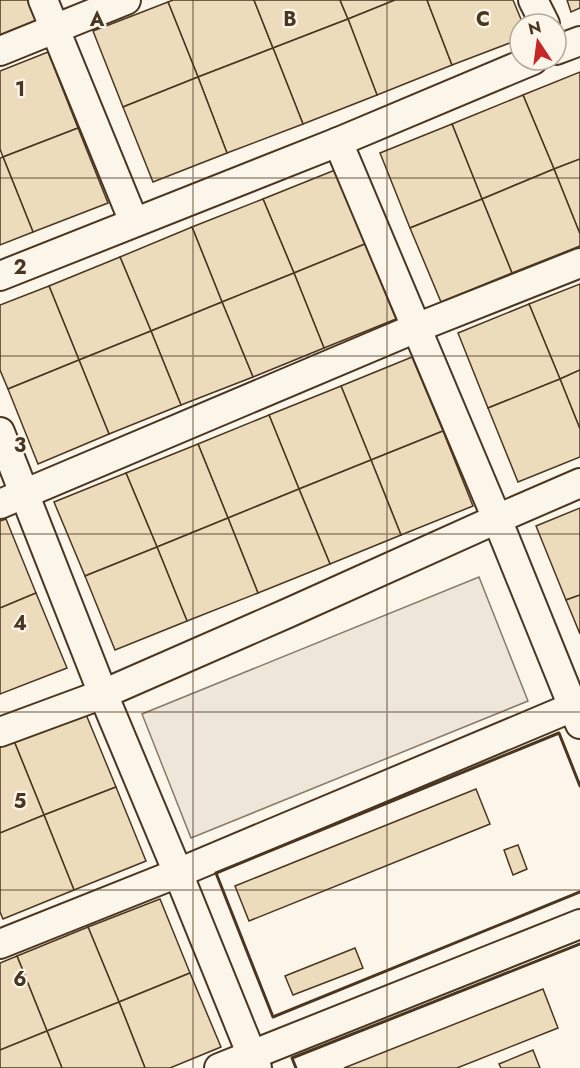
<svg xmlns="http://www.w3.org/2000/svg" width="580" height="1068" font-family="Jost,sans-serif">
<style>
.green{fill:#ede6d9;stroke:#887966;stroke-width:1.5}
.building{fill:#ecdcbc;stroke:#4a3520;stroke-width:1.5}
.lines{fill:none;stroke-linecap:round;stroke-linejoin:round}
.minor-casing{stroke:#4a3520;stroke-width:32}
.minor{stroke:#fbf6e9;stroke-width:28}
.wall{stroke:#4a3520;stroke-width:3}
.grid{fill:none;stroke:#4a3520;stroke-width:1.5;stroke-opacity:0.55}
.grid-label{font-size:20px;text-anchor:middle;font-weight:bold;fill:#4a3520;stroke:#fbf6e9;stroke-width:4.5;stroke-linejoin:round;paint-order:stroke}
</style>
<rect width="100%" height="100%" fill="#fbf6e9"/>
<polygon class="green" points="479,577 528,701 191,838 142,714"/>
<g class="building">
<polygon points="0,0 28,0 36,21 0,35"/>
<polygon points="173,0 254,0 273,48 198,77 168,2"/>
<polygon points="254,0 340,0 348,19 273,48"/>
<polygon points="340,0 395,0 348,19"/>
<polygon points="395,0 427,0 452,65 377,95 348,19"/>
<polygon points="427,0 513,0 523,24 520,24 520,39 452,65"/>
<polygon points="567,0 580,0 580,8 571,12"/>
<polygon points="168,2 198,77 123,107 93,31"/>
<polygon points="348,19 377,95 303,124 273,48"/>
<polygon points="273,48 303,124 227,153 198,77"/>
<polygon points="48,52 78,128 3,157 0,149 0,71"/>
<polygon points="580,72 580,159 554,169 523,95"/>
<polygon points="198,77 227,153 153,182 123,107"/>
<polygon points="523,95 554,169 482,199 452,124"/>
<polygon points="452,124 482,199 410,228 380,153"/>
<polygon points="78,128 108,203 33,232 3,157"/>
<polygon points="3,157 33,232 0,245 0,158"/>
<polygon points="580,159 580,234 554,169"/>
<polygon points="554,169 580,234 580,246 512,273 482,199"/>
<polygon points="335,170 365,244 294,273 263,199"/>
<polygon points="263,199 294,273 222,302 192,227"/>
<polygon points="482,199 512,273 441,302 410,228"/>
<polygon points="192,227 222,302 151,331 120,257"/>
<polygon points="365,244 396,319 324,348 294,273"/>
<polygon points="120,257 151,331 79,360 49,286"/>
<polygon points="294,273 324,348 253,377 222,302"/>
<polygon points="580,284 580,370 560,379 529,304"/>
<polygon points="49,286 79,360 8,389 0,370 0,305"/>
<polygon points="222,302 253,377 181,405 151,331"/>
<polygon points="529,304 560,379 488,408 458,333"/>
<polygon points="151,331 181,405 109,434 79,360"/>
<polygon points="412,357 443,431 371,460 341,386"/>
<polygon points="79,360 109,434 38,464 8,389"/>
<polygon points="580,370 580,429 560,379"/>
<polygon points="560,379 580,429 580,457 518,482 488,408"/>
<polygon points="341,386 371,460 299,489 269,415"/>
<polygon points="269,415 299,489 228,518 198,444"/>
<polygon points="443,431 473,506 401,535 371,460"/>
<polygon points="198,444 228,518 157,547 126,473"/>
<polygon points="371,460 401,535 330,564 299,489"/>
<polygon points="126,473 157,547 85,576 54,502"/>
<polygon points="299,489 330,564 258,593 228,518"/>
<polygon points="580,508 580,595 566,600 536,526"/>
<polygon points="228,518 258,593 187,621 157,547"/>
<polygon points="6,519 36,593 0,608 0,521"/>
<polygon points="157,547 187,621 115,650 85,576"/>
<polygon points="36,593 67,668 0,694 0,608"/>
<polygon points="580,595 580,634 566,600"/>
<polygon points="85,712 116,787 44,815 14,741"/>
<polygon points="14,741 44,815 0,833 0,747"/>
<polygon points="116,787 146,861 74,890 44,815"/>
<polygon points="476,789 490,824 249,921 235,886"/>
<polygon points="44,815 74,890 3,919 0,912 0,833"/>
<polygon points="518,845 527,869 513,875 504,850"/>
<polygon points="160,899 190,973 119,1002 88,927"/>
<polygon points="88,927 119,1002 47,1031 17,956"/>
<polygon points="355,948 363,968 293,995 285,976"/>
<polygon points="17,956 47,1031 0,1050 0,963"/>
<polygon points="190,973 221,1047 170,1068 145,1068 119,1002"/>
<polygon points="543,989 558,1028 457,1068 344,1068"/>
<polygon points="119,1002 145,1068 62,1068 47,1031"/>
<polygon points="47,1031 62,1068 0,1068 0,1050"/>
<polygon points="533,1050 540,1068 501,1068 499,1064"/>
</g>
<g class="lines">
<g class="minor-casing">
<g id="minor">
<polyline points="43,0 134,222"/>
<polyline points="533,0 545,24"/>
<polyline points="556,50 580,41"/>
<polyline points="0,51 126,0"/>
<polyline points="338,142 497,519 580,724"/>
<polyline points="0,276 338,142 533,60"/>
<polyline points="0,432 103,694 178,873 257,1068"/>
<polyline points="0,504 416,328 580,263"/>
<polyline points="0,732 103,694 288,613 497,519 580,483"/>
<polyline points="0,944 178,873 580,704"/>
<polyline points="219,1068 580,924"/>
</g>
</g>
<use href="#minor" class="minor"/>
<g class="wall">
<polyline points="580,786 559,733 216,873 273,1017 580,892"/>
<polyline points="296,1068 292,1058 580,944"/>
</g>
</g>
<path class="grid" d="M193,0v1068M387,0v1068M0,178h580M0,356h580M0,534h580M0,712h580M0,890h580"/>
<g class="grid-label">
<text x="97" y="26">A</text>
<text x="290" y="26">B</text>
<text x="483" y="26">C</text>
<text x="20" y="96">1</text>
<text x="20" y="274">2</text>
<text x="20" y="452">3</text>
<text x="20" y="630">4</text>
<text x="20" y="808">5</text>
<text x="20" y="986">6</text>
</g>
<g transform="translate(538 42) rotate(347)"><circle r="28" fill="#fbf6e9" stroke="#b4a999" stroke-width="1.5"/>
<path d="M0-4.5L10 22L0 15L-10 22Z" fill="#c62828"/>
<text y="-9" font-size="16" font-weight="bold" text-anchor="middle" fill="#4a3520">N</text>
</g>
</svg>
